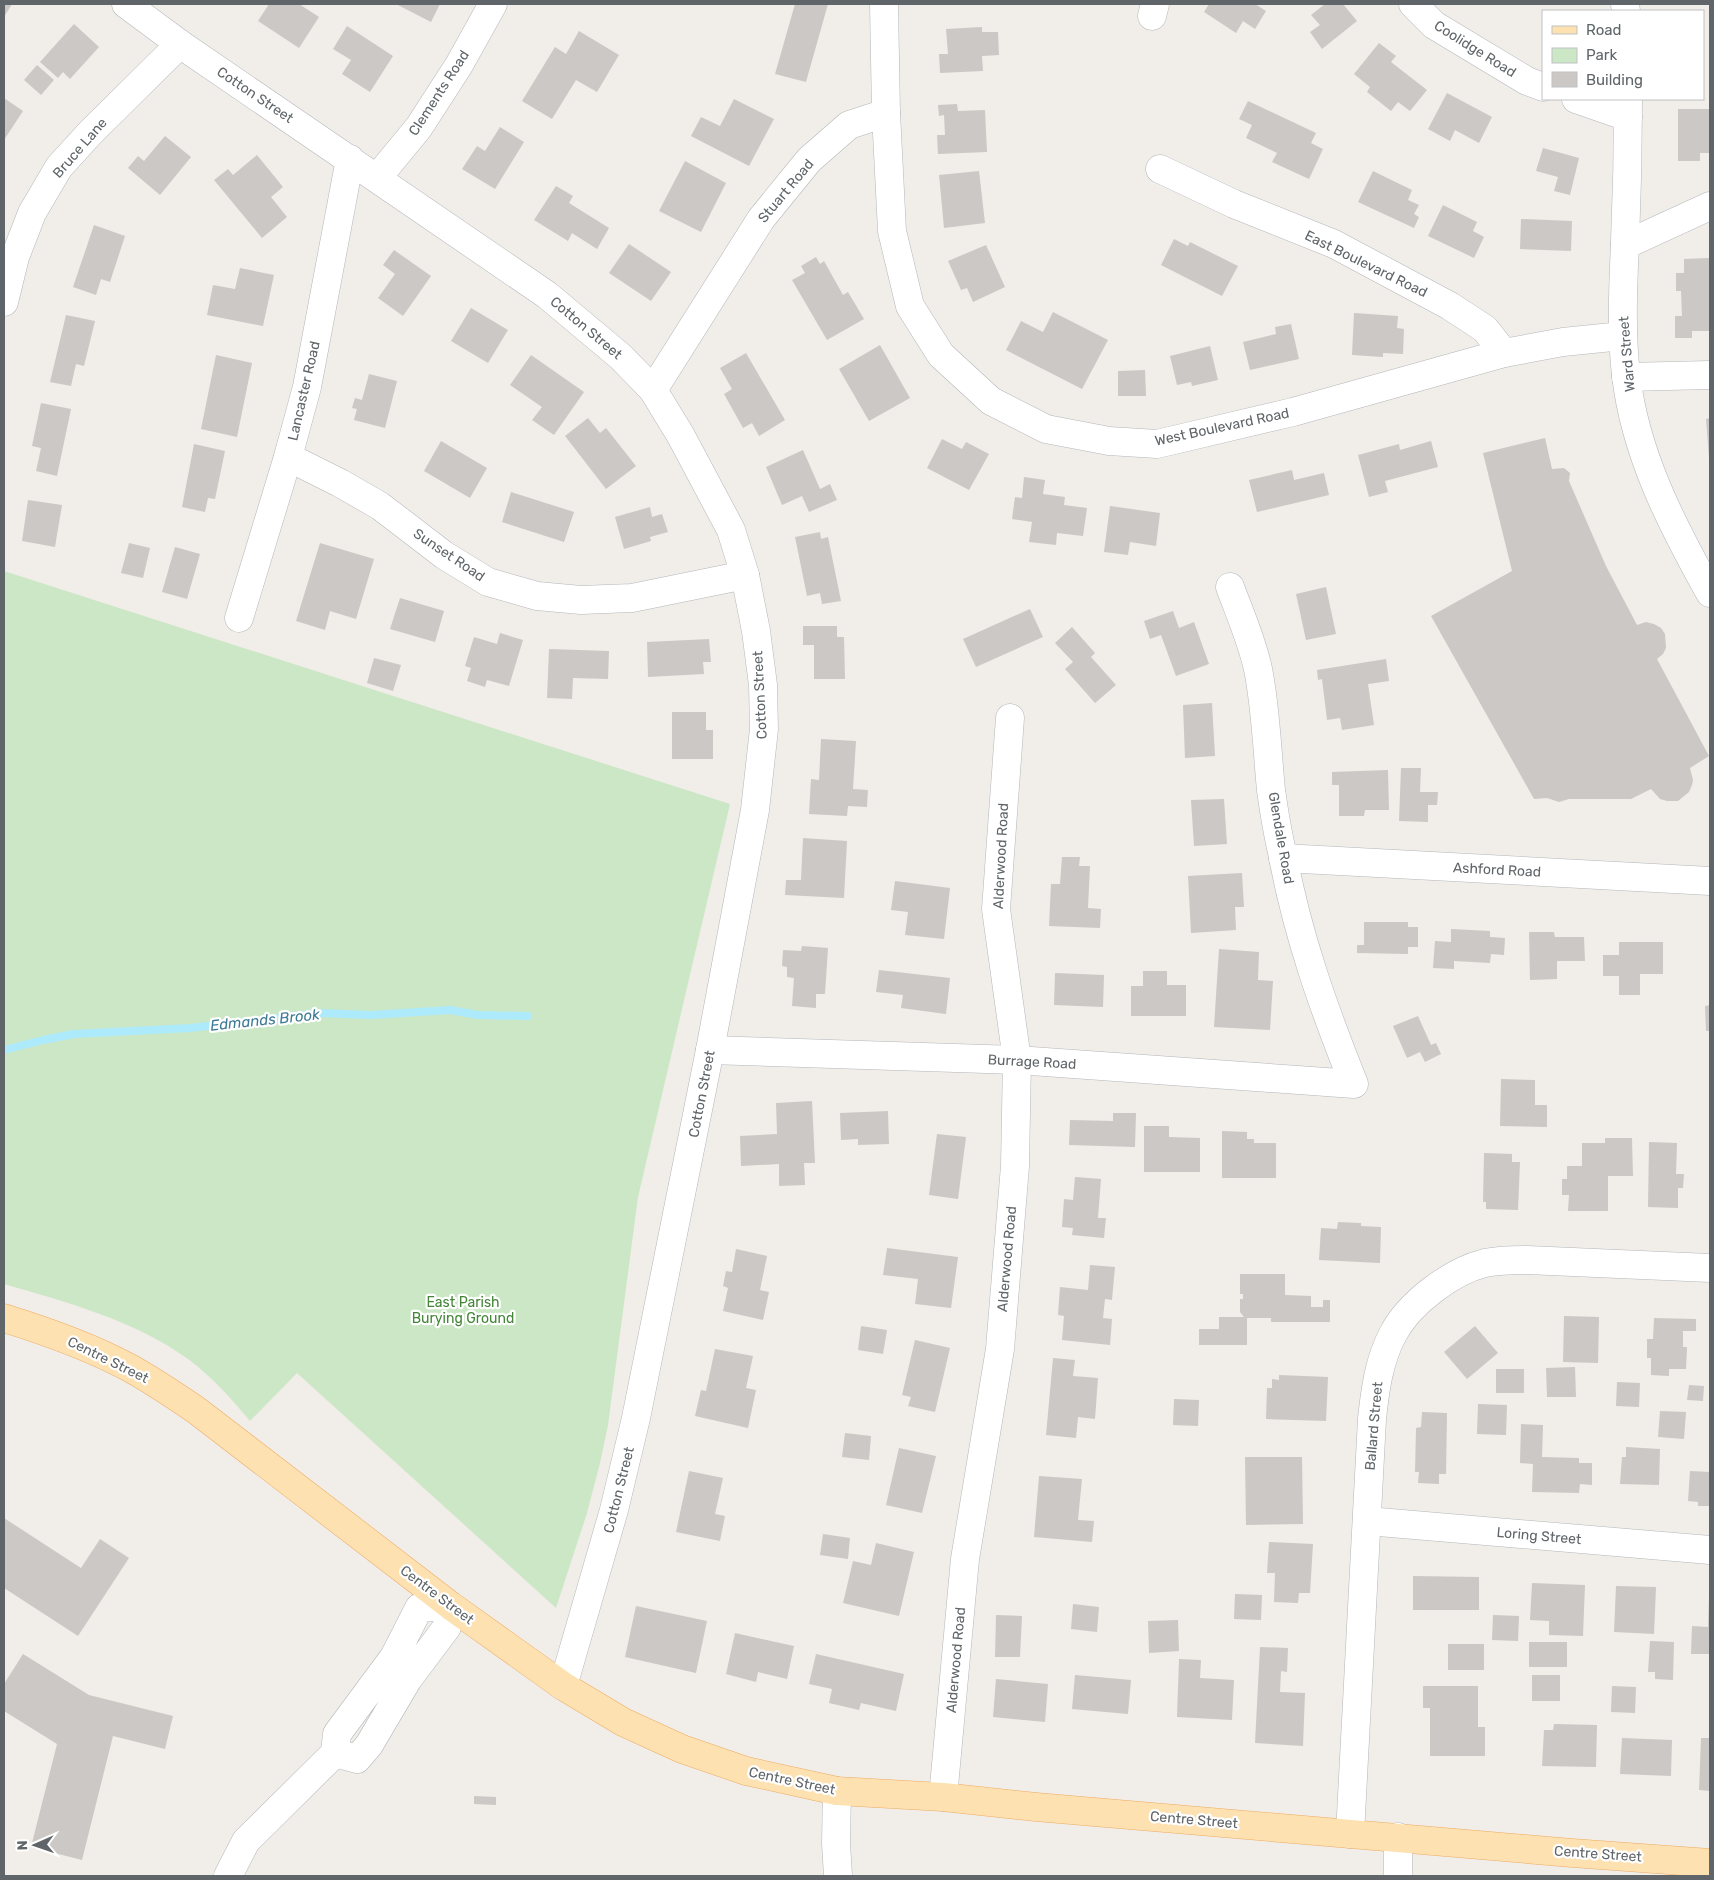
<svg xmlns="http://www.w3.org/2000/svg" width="1714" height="1880" font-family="Rubik,sans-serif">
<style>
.green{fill:#cce7c6}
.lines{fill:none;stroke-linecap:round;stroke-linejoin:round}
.stream{stroke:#aceafc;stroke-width:8}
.building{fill:#ccc8c5}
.minor-casing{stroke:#b3b7ba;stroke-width:29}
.major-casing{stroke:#eeab64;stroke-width:29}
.minor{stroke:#fff;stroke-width:28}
.major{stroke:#fde1b1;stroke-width:28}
.labels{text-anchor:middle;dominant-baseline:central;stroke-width:4.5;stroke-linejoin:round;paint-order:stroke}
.street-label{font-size:14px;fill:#5f6568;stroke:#fff}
.park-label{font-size:14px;fill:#448538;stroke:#fff}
.water-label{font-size:15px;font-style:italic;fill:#3e7a95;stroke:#fff}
</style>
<rect width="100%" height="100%" fill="#f1ede8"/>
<path class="green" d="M4,571l726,233 -92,393 -30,228 -8,38 -13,50 -31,95 -259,-235 -47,48c-19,-23 -39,-45 -62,-62 -54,-39 -122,-57 -184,-75z"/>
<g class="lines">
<polyline class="stream" points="4,1050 43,1040 74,1034 190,1028 320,1013 371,1015 450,1010 478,1015 528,1016"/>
</g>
<g class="building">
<polygon points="4,4 12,4 4,17"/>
<polygon points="269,4 299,4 319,17 299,48 258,21"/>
<polygon points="396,4 440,4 431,22"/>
<polygon points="795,4 828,4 806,82 775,74"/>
<polygon points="1209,4 1255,4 1266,11 1255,29 1243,21 1236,33 1204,12"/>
<polygon points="1325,4 1343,4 1357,21 1322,49 1310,32 1320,25 1311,15"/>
<polygon points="74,24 99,47 70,79 63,72 58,78 40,62"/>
<polygon points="347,26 393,56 370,92 342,74 351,60 333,49"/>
<polygon points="982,27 982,32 998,32 999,55 982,56 983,71 940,73 939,54 948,54 946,29"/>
<polygon points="579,31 619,55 597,92 576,80 552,119 522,101 555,47 566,54"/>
<polygon points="1379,43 1396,56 1391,62 1427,90 1410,111 1398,102 1391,111 1367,92 1370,87 1354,74"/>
<polygon points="37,65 54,80 41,95 24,80"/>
<polygon points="1447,93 1492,117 1479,143 1455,130 1450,141 1428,129"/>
<polygon points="4,98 23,111 4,140"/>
<polygon points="734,99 774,119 749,166 691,136 701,117 720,126"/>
<polygon points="1248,101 1316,133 1311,143 1323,149 1309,179 1272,162 1277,153 1246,138 1252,125 1239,119"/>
<polygon points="957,104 958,111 985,110 987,152 938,154 937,135 945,135 944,115 939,116 938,105"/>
<polygon points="1678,109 1710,109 1710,153 1700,153 1700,161 1678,161"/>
<polygon points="500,127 524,142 495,189 462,169 477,146 485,151"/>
<polygon points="165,136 191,157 160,195 128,168 138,156 144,161"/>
<polygon points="1543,148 1579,158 1570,195 1554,191 1558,177 1536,171"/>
<polygon points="257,155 283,187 271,197 287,217 262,238 214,180 228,169 233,175"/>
<polygon points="685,161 726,183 701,232 659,211"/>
<polygon points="979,171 985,223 944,228 939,175"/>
<polygon points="1373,171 1412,190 1408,200 1419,205 1414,214 1419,217 1414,228 1358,202"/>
<polygon points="556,186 573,196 569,203 609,228 597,249 572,233 568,241 534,220"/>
<polygon points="1443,205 1477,222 1473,231 1484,237 1474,258 1428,236"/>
<polygon points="1521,219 1572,221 1571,251 1520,249"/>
<polygon points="94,225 125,236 110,282 101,279 96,295 73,287"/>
<polygon points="1174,239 1188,246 1190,242 1238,266 1222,296 1161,265"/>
<polygon points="629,244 671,272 651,301 609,273"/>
<polygon points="986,245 1005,287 973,302 967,288 961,290 948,261"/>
<polygon points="394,250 431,276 403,316 378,298 395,274 383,265"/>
<polygon points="816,257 820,264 824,261 843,295 848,292 864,319 827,340 792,280 805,273 801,266"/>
<polygon points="1710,258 1710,331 1692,331 1692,338 1675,338 1675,316 1682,316 1681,291 1676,291 1676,273 1684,273 1684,259"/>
<polygon points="240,268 274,275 263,326 207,315 213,285 235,289"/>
<polygon points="471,308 508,330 488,363 451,341"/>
<polygon points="1053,312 1108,340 1082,389 1006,350 1021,321 1043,332"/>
<polygon points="1354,313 1398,316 1397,328 1404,329 1403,354 1383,353 1383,357 1352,355"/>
<polygon points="66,315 95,321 84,366 76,364 71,386 50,382"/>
<polygon points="1291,324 1299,359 1250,370 1243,342 1276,334 1275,327"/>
<polygon points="880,345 910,398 869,421 839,369"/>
<polygon points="1210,346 1218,380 1192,386 1191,382 1177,385 1170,356"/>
<polygon points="746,353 785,420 759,436 752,423 743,428 724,394 732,389 720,368"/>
<polygon points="216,355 252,363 237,437 201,429"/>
<polygon points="531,355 584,392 554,435 532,420 542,407 510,385"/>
<polygon points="1145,370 1146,396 1118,396 1118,371"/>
<polygon points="369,374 397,381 385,428 354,420 357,409 352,408 355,398 362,400"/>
<polygon points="41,403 71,409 57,476 36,471 41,448 32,446"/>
<polygon points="588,418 600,433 606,428 636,466 606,489 565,436"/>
<polygon points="1710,418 1710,458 1709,458 1706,419"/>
<polygon points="1545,438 1552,469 1564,468 1570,473 1569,481 1606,566 1637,625 1646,622 1654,624 1661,628 1665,634 1666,648 1663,654 1657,659 1709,756 1690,768 1693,780 1692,785 1689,792 1678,801 1667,801 1660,799 1651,789 1631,799 1569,799 1559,802 1547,798 1534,799 1431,616 1512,571 1483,453"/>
<polygon points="942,439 962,449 966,442 989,454 969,490 927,468"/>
<polygon points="441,441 487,468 470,498 424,471"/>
<polygon points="1431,441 1438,467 1385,481 1388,492 1369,497 1358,455 1399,444 1400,450"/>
<polygon points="194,444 225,451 215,499 208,498 205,512 182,507"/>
<polygon points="803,450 820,489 830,484 837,500 809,512 802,496 782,505 766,467"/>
<polygon points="1292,470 1294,480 1324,473 1329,495 1257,512 1249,480"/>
<polygon points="1024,477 1045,480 1043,494 1065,497 1064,505 1087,508 1083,536 1057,533 1056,545 1029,542 1032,522 1012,519 1015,497 1022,498"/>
<polygon points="511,492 574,512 564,542 502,522"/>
<polygon points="28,500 62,505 55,547 22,541"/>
<polygon points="1110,506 1160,513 1156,546 1130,542 1128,555 1104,552"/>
<polygon points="650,507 652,517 662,514 668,532 650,537 651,541 624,549 615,517"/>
<polygon points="820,532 821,539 828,537 841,601 822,604 820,593 807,596 795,537"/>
<polygon points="129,543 150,548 143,578 121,573"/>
<polygon points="320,543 374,559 356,619 330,611 325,630 296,621"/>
<polygon points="175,547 200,554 187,599 162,592"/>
<polygon points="1326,587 1336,634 1306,640 1296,594"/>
<polygon points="400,598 444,611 435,642 390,629"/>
<polygon points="1030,609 1043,637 976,667 963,639"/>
<polygon points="1173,611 1179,628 1194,622 1209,664 1176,676 1161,635 1150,639 1144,621"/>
<polygon points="803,626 837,626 837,637 844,637 845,679 814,679 814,645 803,645"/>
<polygon points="1072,627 1095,653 1091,657 1116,685 1095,703 1065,669 1073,662 1055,643"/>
<polygon points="500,633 523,640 509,686 487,680 485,687 467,681 471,668 465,666 474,637 497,644"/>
<polygon points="709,639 711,662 703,662 704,674 648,677 647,642"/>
<polygon points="549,649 609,651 608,679 573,678 572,699 547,698"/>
<polygon points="374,658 401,665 393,691 367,683"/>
<polygon points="1386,659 1389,681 1368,684 1374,725 1342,730 1340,718 1327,720 1322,679 1318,680 1317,670"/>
<polygon points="1212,703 1215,756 1185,758 1183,705"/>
<polygon points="672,712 706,712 706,730 713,730 713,759 672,759"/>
<polygon points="821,739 856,741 853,789 868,790 867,807 848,806 847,816 809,814 811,779 819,780"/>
<polygon points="1401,768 1421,768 1420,792 1438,792 1437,805 1428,805 1428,822 1399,821"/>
<polygon points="1388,770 1389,810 1365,810 1364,816 1339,816 1339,785 1332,785 1332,772"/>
<polygon points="1224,799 1227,844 1194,846 1191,800"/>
<polygon points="803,838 847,841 844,898 785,895 786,880 801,880"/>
<polygon points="1062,857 1080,857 1079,866 1090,866 1088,908 1101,909 1100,928 1049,926 1051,884 1060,884"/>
<polygon points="1242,873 1244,907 1235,907 1236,930 1191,933 1188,876"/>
<polygon points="895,881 950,888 944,939 905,935 908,912 891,910"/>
<polygon points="1364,922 1408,922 1408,927 1418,927 1418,947 1408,947 1408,954 1357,953 1357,945 1364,945"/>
<polygon points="1451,929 1490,931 1490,937 1505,938 1504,955 1491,954 1490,963 1454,961 1454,969 1433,968 1435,941 1451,942"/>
<polygon points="1529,932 1554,932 1555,937 1584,937 1585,961 1557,961 1557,979 1530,980"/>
<polygon points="1619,942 1663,942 1663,974 1640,974 1640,995 1619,995 1619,976 1603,976 1603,955 1619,955"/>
<polygon points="802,946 828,948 825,994 816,994 816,1008 792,1006 794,978 787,977 787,967 782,966 783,950 801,951"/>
<polygon points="1219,949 1259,952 1258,980 1273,981 1270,1030 1214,1027"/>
<polygon points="879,970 950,978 946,1014 901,1008 903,995 876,992"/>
<polygon points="1143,971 1167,971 1167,985 1186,985 1186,1016 1131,1016 1131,986 1143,986"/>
<polygon points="1055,973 1104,975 1103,1007 1054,1005"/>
<polygon points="1710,1005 1710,1031 1706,1031 1705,1006"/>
<polygon points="1418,1016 1431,1045 1436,1043 1441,1054 1425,1062 1420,1052 1407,1058 1393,1026"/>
<polygon points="1501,1079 1535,1080 1535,1105 1547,1105 1547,1127 1500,1126"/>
<polygon points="812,1101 815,1163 804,1163 805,1185 779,1186 779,1164 741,1166 740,1136 777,1134 776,1103"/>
<polygon points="888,1111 889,1144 858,1145 858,1139 841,1140 840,1113"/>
<polygon points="1113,1113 1136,1113 1135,1147 1069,1145 1070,1120 1113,1121"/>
<polygon points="1144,1126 1169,1126 1169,1137 1200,1138 1200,1172 1144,1172"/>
<polygon points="1222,1131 1247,1132 1247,1139 1254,1139 1254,1143 1276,1143 1276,1178 1222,1178"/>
<polygon points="937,1134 966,1137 958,1199 929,1195"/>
<polygon points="1605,1138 1632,1138 1633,1176 1608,1176 1608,1211 1568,1211 1569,1195 1562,1195 1562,1179 1567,1179 1567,1166 1582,1166 1582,1143 1605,1143"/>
<polygon points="1649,1142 1677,1143 1676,1174 1684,1174 1683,1188 1678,1188 1678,1208 1648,1207"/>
<polygon points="1484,1153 1512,1154 1512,1162 1520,1162 1518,1210 1486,1209 1486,1202 1483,1202"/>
<polygon points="1075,1177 1101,1179 1098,1218 1106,1218 1104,1238 1072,1235 1073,1228 1062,1227 1064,1199 1073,1200"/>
<polygon points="1338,1222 1361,1223 1361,1226 1381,1227 1380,1263 1319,1260 1321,1228 1337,1229"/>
<polygon points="887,1248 958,1257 951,1308 915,1304 918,1279 883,1275"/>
<polygon points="736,1249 767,1256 760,1290 769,1292 763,1320 723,1311 728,1288 723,1286 726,1271 732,1272"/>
<polygon points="1090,1265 1115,1267 1112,1300 1105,1299 1103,1318 1112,1319 1110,1345 1062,1340 1064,1316 1058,1315 1060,1287 1088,1290"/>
<polygon points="1240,1274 1285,1274 1285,1295 1311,1296 1311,1307 1323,1307 1323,1300 1330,1300 1330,1322 1271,1322 1271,1318 1247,1318 1247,1345 1199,1345 1199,1329 1219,1329 1219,1317 1244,1317 1240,1312 1240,1299 1243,1299 1243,1294 1240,1294"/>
<polygon points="1564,1316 1599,1317 1598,1363 1563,1362"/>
<polygon points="1654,1318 1696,1319 1696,1331 1683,1331 1683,1347 1687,1347 1686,1369 1669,1369 1669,1376 1651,1375 1651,1358 1647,1358 1647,1339 1653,1339"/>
<polygon points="861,1326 887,1330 883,1354 858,1350"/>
<polygon points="1475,1326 1498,1353 1467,1379 1444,1352"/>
<polygon points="915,1340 950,1348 935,1412 908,1406 911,1397 902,1395"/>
<polygon points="715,1349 753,1356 746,1388 756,1390 748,1428 695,1416 701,1390 706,1391"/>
<polygon points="1053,1358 1075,1360 1073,1376 1098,1378 1095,1419 1078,1417 1076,1438 1046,1435"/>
<polygon points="1575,1367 1576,1397 1547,1397 1546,1368"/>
<rect x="1496" y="1369" width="28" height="24"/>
<polygon points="1279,1375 1328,1377 1326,1421 1266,1419 1267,1388 1272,1388 1272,1379 1279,1380"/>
<polygon points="1617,1382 1640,1383 1639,1407 1616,1406"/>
<polygon points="1689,1385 1704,1386 1703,1401 1687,1400"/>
<polygon points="1174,1399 1199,1400 1198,1426 1173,1425"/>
<polygon points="1478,1404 1507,1405 1506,1435 1477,1434"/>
<polygon points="1660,1411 1686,1412 1684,1439 1658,1437"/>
<polygon points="1422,1412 1447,1413 1446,1474 1439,1474 1439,1484 1418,1483 1419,1472 1415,1472 1416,1428 1421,1427"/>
<polygon points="1521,1424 1543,1425 1542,1457 1579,1458 1579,1463 1592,1463 1592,1485 1580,1484 1579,1493 1532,1492 1533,1464 1520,1463"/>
<polygon points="845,1433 871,1436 869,1460 842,1457"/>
<polygon points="1626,1447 1660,1449 1659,1485 1620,1484 1622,1457 1626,1457"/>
<polygon points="899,1448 936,1456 922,1513 886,1505"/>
<polygon points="1245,1457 1302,1457 1303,1524 1246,1525"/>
<polygon points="689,1471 723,1478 715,1514 725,1516 720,1541 676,1532"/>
<polygon points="1690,1471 1710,1472 1710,1506 1698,1506 1698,1502 1688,1501"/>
<polygon points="1039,1476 1082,1479 1078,1520 1094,1521 1092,1542 1034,1537"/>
<polygon points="4,1518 81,1568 100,1539 129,1558 78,1636 4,1588"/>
<polygon points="823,1534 850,1538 848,1559 820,1555"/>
<polygon points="1269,1542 1313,1544 1310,1593 1299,1593 1298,1603 1274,1602 1275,1573 1267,1573"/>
<polygon points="876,1543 914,1552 899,1616 843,1603 853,1561 871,1565"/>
<polygon points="1413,1576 1479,1577 1479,1610 1413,1610"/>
<polygon points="1532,1583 1585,1585 1583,1636 1549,1635 1549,1621 1530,1620"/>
<polygon points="1616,1586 1656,1587 1654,1634 1614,1632"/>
<polygon points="1235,1594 1262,1595 1261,1620 1234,1619"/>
<polygon points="1709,1597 1710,1597 1710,1654 1691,1654 1692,1626 1708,1627"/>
<polygon points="1073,1604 1099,1607 1097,1632 1071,1629"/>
<polygon points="636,1606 707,1621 696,1673 625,1657"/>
<polygon points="996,1615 1022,1616 1020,1657 995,1657"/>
<polygon points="1493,1615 1519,1616 1518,1641 1492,1640"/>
<polygon points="1178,1620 1179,1651 1149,1653 1148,1621"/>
<polygon points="735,1633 794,1646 787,1679 758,1672 756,1682 726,1674"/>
<polygon points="1650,1641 1674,1642 1673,1680 1655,1679 1655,1672 1648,1672"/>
<rect x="1529" y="1642" width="38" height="25"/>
<rect x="1448" y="1644" width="36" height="26"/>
<polygon points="1260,1647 1288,1648 1287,1672 1281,1671 1280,1692 1305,1693 1303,1746 1255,1743"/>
<polygon points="23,1654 89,1695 173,1716 165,1749 113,1736 82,1860 31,1847 57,1744 4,1711 4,1684"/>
<polygon points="816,1654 904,1674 896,1711 861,1703 859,1710 829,1703 832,1689 809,1684"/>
<polygon points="1179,1659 1201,1660 1200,1678 1234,1680 1232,1720 1177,1717"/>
<polygon points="1075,1675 1131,1680 1128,1714 1072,1709"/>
<rect x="1532" y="1675" width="28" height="26"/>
<polygon points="996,1679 1048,1684 1045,1722 993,1717"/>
<polygon points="1423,1686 1478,1686 1478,1727 1485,1727 1485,1756 1430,1756 1430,1708 1423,1708"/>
<polygon points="1612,1686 1636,1687 1635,1713 1611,1712"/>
<polygon points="1554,1724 1597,1725 1596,1767 1542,1766 1544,1730 1553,1730"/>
<polygon points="1622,1738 1672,1740 1671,1776 1620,1774"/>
<polygon points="1701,1738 1710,1738 1710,1791 1699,1790"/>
<polygon points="474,1796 496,1797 496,1805 474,1804"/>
</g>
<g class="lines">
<g class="minor-casing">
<g id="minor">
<polyline points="126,4 180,44 547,295 621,357 653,390 681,436 731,530 745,575 756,631 763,685 764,729 755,810 710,1050 636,1418 614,1510 563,1686"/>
<polyline points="1413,4 1434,25 1527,81 1543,87"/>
<polyline points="1625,4 1626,11"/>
<polyline points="1152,16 1155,4"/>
<polyline points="1576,99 1628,117"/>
<path d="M1628,99c0,48 -1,96 -3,144 -2,44 -4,88 1,132 9,79 46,150 84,218"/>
<polyline points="886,113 892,231 910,306 941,355 991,401 1046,429 1109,441 1157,444 1293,412 1504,353 1563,342 1622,336"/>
<polyline points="1160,169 1234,204 1334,244 1450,306 1485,329 1504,353"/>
<polyline points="377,178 419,127 459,65 493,4"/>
<polyline points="1625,245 1710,206"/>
<polyline points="4,302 15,257 32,213 59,167 91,132 180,44"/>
<polyline points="1626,377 1710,375"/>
<polyline points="653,390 761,219 809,160 849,125 886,113 884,4"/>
<polyline points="288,457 340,483 380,506 444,555 488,582 537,596 581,600 632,598 745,575"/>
<polyline points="239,618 288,457 307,387 350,159"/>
<polyline points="1283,858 1710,881"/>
<path d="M710,1050l307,10 337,24c-30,-75 -56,-147 -71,-227 -5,-22 -9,-45 -12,-67 -4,-40 -5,-81 -13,-121 -6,-28 -18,-55 -28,-82"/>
<polyline points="1367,1521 1710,1550"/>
<polyline points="837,1791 836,1843 838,1876"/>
<polyline points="943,1797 965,1559 1000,1349 1015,1166 1017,1060 996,909 1010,718"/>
<path d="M1350,1834l22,-415c3,-29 7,-59 21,-85 16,-31 59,-63 92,-71 14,-3 28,-3 42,-3l183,8"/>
<polyline points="1398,1837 1398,1876"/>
<polyline points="228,1876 246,1841 335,1753 337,1734 394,1657 419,1608 451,1606 447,1627 408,1679 369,1745 357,1759 335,1753"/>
</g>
</g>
<g class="major-casing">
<path id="major" d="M4,1318c42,13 85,28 124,49 24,13 46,28 68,43l255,196 112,80 60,36 59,27 64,22 91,20 106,6 93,10 536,46 138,10"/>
</g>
<use href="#minor" class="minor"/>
<use href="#major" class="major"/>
</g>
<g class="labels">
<g class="street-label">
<text transform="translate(1475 49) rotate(32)">Coolidge Road</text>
<text transform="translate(439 93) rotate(-57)">Clements Road</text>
<text transform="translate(255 95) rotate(34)">Cotton Street</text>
<text transform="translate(80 148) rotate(-49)">Bruce Lane</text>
<text transform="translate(786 191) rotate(-50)">Stuart Road</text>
<text transform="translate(1366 264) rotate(26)">East Boulevard Road</text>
<text transform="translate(586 328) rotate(40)">Cotton Street</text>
<text transform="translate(1627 354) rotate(-95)">Ward Street</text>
<text transform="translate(304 391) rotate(-77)">Lancaster Road</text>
<text transform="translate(1222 427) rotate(-12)">West Boulevard Road</text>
<text transform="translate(449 555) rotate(34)">Sunset Road</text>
<text transform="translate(760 695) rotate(-93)">Cotton Street</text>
<text transform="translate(1281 838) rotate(80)">Glendale Road</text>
<text transform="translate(1001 856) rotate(-87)">Alderwood Road</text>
<text transform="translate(1497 870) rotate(3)">Ashford Road</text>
<text transform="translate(1032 1062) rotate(3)">Burrage Road</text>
<text transform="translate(702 1094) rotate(-79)">Cotton Street</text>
<text transform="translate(1007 1259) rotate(-85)">Alderwood Road</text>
<text transform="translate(108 1360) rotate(26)">Centre Street</text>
<text transform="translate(1374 1426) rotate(-85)">Ballard Street</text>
<text transform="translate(619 1490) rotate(-76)">Cotton Street</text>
<text transform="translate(1539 1536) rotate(5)">Loring Street</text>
<text transform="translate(437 1595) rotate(37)">Centre Street</text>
<text transform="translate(956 1660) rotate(-85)">Alderwood Road</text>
<text transform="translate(792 1781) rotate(12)">Centre Street</text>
<text transform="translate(1194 1820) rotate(5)">Centre Street</text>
<text transform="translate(1598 1854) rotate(4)">Centre Street</text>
</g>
<g class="park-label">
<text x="463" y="1302">East Parish<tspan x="463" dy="16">Burying Ground</tspan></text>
</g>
<g class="water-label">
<text transform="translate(265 1020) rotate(-6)">Edmands Brook</text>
</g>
</g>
<rect width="1714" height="1880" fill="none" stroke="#5f6568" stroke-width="10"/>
<rect x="1542" y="10" width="162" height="90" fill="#ffffff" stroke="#bfc1c3"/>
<rect x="1552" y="26" width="25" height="8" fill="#fde1b1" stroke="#bfc1c3"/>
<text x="1586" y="35" font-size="15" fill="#5f6568">Road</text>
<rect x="1552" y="48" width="25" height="15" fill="#cce7c6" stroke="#bfc1c3"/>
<text x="1586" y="60" font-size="15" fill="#5f6568">Park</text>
<rect x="1552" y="72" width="25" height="15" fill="#ccc8c5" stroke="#bfc1c3"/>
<text x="1586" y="85" font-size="15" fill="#5f6568">Building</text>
<g transform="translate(35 1845) rotate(268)" stroke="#ffffff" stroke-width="4" paint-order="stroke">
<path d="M0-4L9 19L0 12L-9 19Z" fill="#5f6568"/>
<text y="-8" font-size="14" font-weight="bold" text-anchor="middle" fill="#5f6568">N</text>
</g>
</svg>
